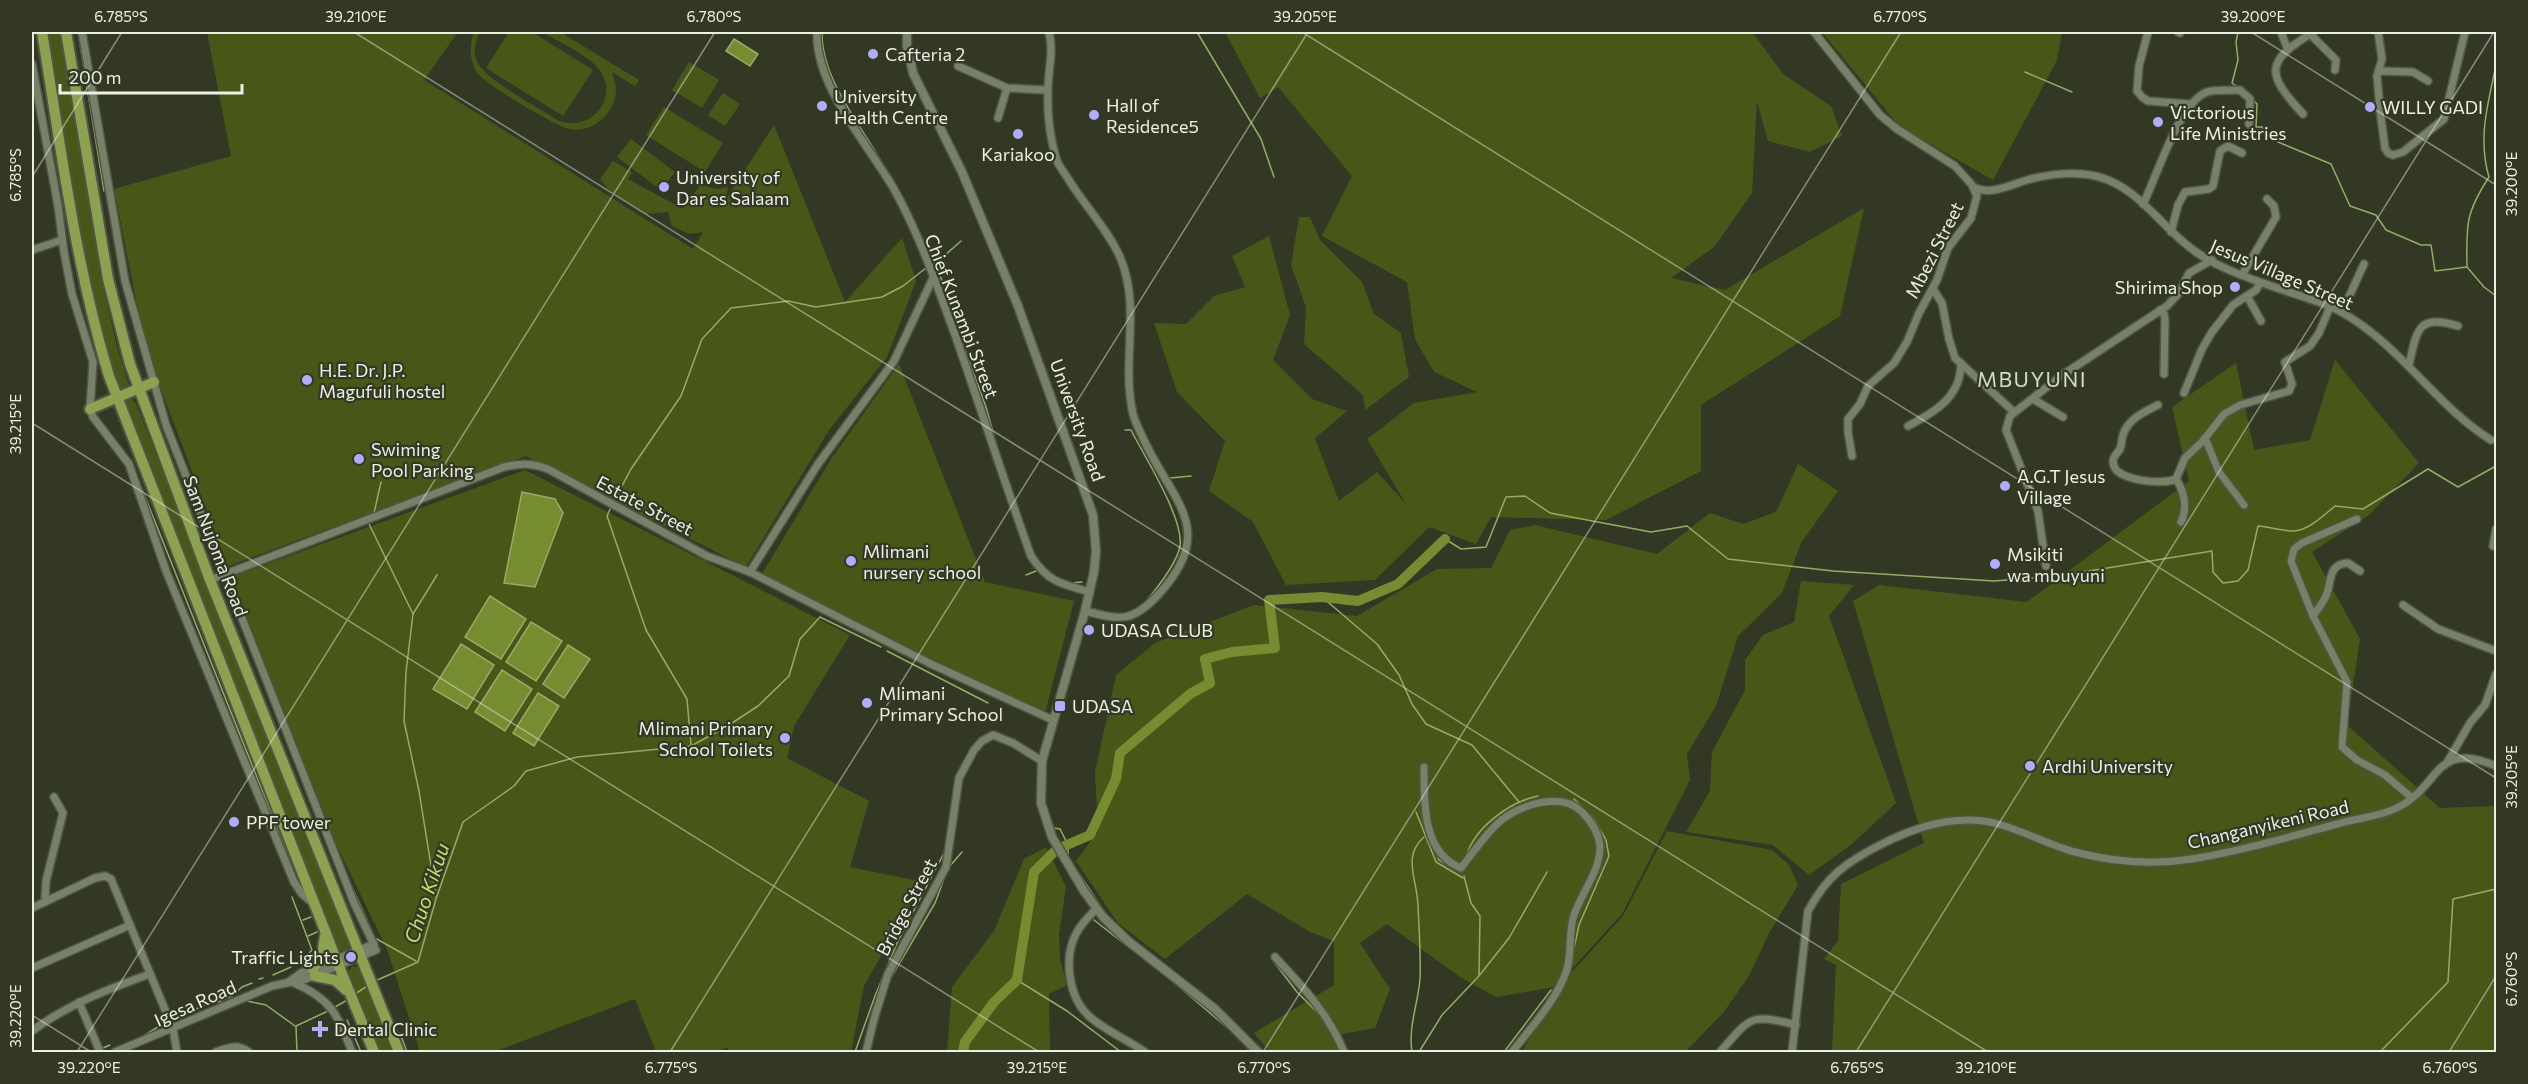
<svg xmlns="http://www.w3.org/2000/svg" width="2528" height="1084" font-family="Commissioner,sans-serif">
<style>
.green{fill:#485718}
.water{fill:#768c31;stroke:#99aa67;stroke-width:1.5}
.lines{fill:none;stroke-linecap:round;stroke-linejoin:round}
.stream{stroke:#99aa67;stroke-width:1.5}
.river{stroke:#768c31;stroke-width:10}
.minor-casing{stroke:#515545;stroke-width:10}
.tertiary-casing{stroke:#515545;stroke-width:11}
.primary-casing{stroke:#515545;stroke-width:14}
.minor{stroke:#79806a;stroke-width:7}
.tertiary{stroke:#79806a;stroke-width:8}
.primary{stroke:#8da251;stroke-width:10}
.ticks{fill:none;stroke:#ecf0e4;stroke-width:1.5;stroke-opacity:0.45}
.poi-dot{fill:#b1adfa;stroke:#333825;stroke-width:2}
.labels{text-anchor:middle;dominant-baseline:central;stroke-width:4.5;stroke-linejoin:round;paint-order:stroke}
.poi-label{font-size:18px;fill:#ecf0e4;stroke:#333825;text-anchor:start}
.street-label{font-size:18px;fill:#ecf0e4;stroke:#333825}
.water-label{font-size:20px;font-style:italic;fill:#c1e068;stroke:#333825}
.quarter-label{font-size:21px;letter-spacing:1.5px;fill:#d2dac2;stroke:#333825}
.neatline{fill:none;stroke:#ecf0e4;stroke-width:2}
.ticks-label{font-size:15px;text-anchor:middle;fill:#ecf0e4}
</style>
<rect width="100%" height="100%" fill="#333825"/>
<g class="green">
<polygon points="46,32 60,32 104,291 117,347 129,386 118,390 90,289"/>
<polygon points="207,32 458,32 424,80 693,249 703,232 689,234 672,226 668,212 646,214 609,190 600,179 613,161 632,172 628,179 683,209 700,185 717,189 728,187 726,199 774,125 845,302 902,238 916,281 887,357 829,430 746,567 526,456 228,566 146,350 114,189 231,156"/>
<path d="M474,32h6c-5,10 -8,21 -2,31 8,17 63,46 81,58 30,11 60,-21 42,-49 -10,-16 -42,-30 -59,-40h18l79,48 -4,6 -23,-14c1,6 4,12 4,18 0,23 -24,44 -47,39 -12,-2 -82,-44 -90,-54 -10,-12 -10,-30 -5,-43z"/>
<polygon points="509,32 532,32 593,70 563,116 486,68"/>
<polygon points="1225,32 1752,32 1783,74 1831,106 1842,136 1810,152 1768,141 1757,101 1752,193 1714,247 1671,278 1725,290 1864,208 1840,316 1701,405 1701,471 1606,520 1491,517 1476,544 1429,527 1375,580 1286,585 1253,522 1209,491 1225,441 1177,392 1154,323 1186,324 1214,296 1245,287 1232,256 1269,236 1290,315 1273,360 1312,399 1347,411 1315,438 1339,501 1377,472 1406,504 1367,439 1414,403 1477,392 1434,372 1415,339 1407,282 1322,236 1352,176 1278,87 1260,98"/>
<polygon points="1822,32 2062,32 2057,60 1993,180 1899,126"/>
<polygon points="689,62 719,80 702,108 672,90"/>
<polygon points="723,93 740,104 725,126 708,115"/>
<polygon points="664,107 723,143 705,172 646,135"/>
<polygon points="631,139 675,172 661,190 617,157"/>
<polygon points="1299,217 1310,217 1320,240 1362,282 1374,314 1401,333 1409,377 1365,410 1363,395 1304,344 1306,307 1291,265"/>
<polygon points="2335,360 2419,463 2369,515 2312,552 2360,639 2347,725 2440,808 2496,806 2496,1052 1832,1052 1836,965 1824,959 1838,941 1841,884 1924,843 1853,601 1879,585 2027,602 2189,481 2172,407 2236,363 2254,450 2310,440"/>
<polygon points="899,364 985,582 1074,601 1044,717 762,574 831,459"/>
<polygon points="130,397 136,404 351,944 346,951 338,950 121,401"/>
<polygon points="1798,464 1838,491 1801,543 1782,593 1738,636 1716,706 1687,754 1690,780 1622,914 1555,987 1496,997 1460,977 1387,924 1360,943 1390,989 1375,1028 1342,1034 1341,1052 1270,1052 1254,1033 1334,985 1334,941 1310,932 1247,894 1165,959 1118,923 1076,861 1098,831 1095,772 1116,675 1155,643 1254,605 1357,616 1437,569 1491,568 1510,530 1535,525 1657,554 1710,513 1743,524 1776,512"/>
<polygon points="525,470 850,635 794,726 787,758 869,801 850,867 923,882 864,986 851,1052 729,1052 727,1047 718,1052 656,1052 635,999 493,1052 420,1052 387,949 336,844 231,577"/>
<polygon points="1801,581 1854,585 1829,616 1896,803 1852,844 1809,875 1773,845 1686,832 1710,791 1712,752 1745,690 1745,660 1763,635 1794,622"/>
<polygon points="1667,831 1772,850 1789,865 1798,885 1769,933 1750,974 1724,1012 1685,1052 1522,1052 1561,984 1623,916"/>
<polygon points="1046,847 1066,887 1059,934 1060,959 1067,985 1049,994 1050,1052 947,1052 952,987 994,931 1024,859"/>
<polygon points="352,966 361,968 395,1052 379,1052 348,974"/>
</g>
<g class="water">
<polygon points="734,39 758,54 750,66 726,51"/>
<polygon points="522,492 555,499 563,513 535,587 504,583"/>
<polygon points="490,596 526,619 501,659 465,637"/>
<polygon points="531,622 562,641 536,681 506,662"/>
<polygon points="461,644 494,665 467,709 433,689"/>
<polygon points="568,645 590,659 564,698 543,684"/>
<polygon points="502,670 532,689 505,731 475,712"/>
<polygon points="538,693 559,706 534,746 513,733"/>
</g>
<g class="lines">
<g class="stream">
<polyline points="78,32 104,191"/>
<path d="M822,32c-1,46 38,92 60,131"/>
<polyline points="1197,32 1261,139 1274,177"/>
<polyline points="2025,72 2072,92"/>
<polyline points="2238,87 2232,83 2238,60 2236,42 2238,32"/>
<polyline points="2253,100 2257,104 2256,127 2262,127 2269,135 2277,135 2278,142 2331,164 2350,206 2376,215 2386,230 2421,245 2431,245 2435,271 2467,267 2484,287 2496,296"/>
<polyline points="915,223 948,293 960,336 986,407 997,447"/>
<polyline points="997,246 1007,269"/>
<polyline points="936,263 961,241"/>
<path d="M2467,266c-1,-41 -1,-54 22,-89 -11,-37 -2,-70 6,-107"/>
<polyline points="1130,278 1133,294"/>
<polyline points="1033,335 1074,449"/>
<polyline points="1133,342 1134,311"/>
<polyline points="98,418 103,424"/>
<path d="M1125,430h6c13,26 53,88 49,116 -3,17 -26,46 -37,59"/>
<polyline points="132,464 299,883"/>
<polyline points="1170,478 1191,476"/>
<polyline points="613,503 631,469 681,396 702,339 731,308 788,301 816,307 882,297 903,286 926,268"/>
<polyline points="611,507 607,516 646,630 687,699 691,745"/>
<polyline points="374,513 381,482"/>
<polyline points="1098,522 1099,535"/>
<polyline points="369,524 413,614"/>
<path d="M1445,539l16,10 25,-2 20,-50 19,-1 25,17 101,19 36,-6 41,33 105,12 161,10 64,-5 154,-25 1,21 10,11 15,-2 10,-11 10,-44c11,1 26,5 35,5 15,0 31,-16 42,-25l28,3 65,-40 30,18 38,-21"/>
<polyline points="1026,575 1036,571"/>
<polyline points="1071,583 1082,582"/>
<polyline points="1322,597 1377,644 1399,675 1412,704 1426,724 1472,745 1519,802"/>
<polyline points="1090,608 1106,612"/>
<polyline points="887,651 988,703"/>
<polyline points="1071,673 1079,646"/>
<polyline points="1416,812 1436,862 1463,878"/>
<polyline points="1054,828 1060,829 1068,845 1068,857"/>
<polyline points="1437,854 1439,860 1461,872 1462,870"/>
<path d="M1466,857c8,-29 43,-55 72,-61"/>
<polyline points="1074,866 1101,907"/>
<polyline points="949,867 962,852"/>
<polyline points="1464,876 1471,903 1480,916 1479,975"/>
<polyline points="352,887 375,938 416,961"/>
<polyline points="292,897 312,950 300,963"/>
<polyline points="436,897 419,791 404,721 406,672 413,614 437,575"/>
<polyline points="303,920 311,917"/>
<polyline points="1094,920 1177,985 1230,1030"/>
<polyline points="308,936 317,932"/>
<polyline points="1573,953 1579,925 1609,856 1606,840 1594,819 1574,799"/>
<polyline points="1274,962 1297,992 1319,1014"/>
<polyline points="273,975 291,967"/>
<polyline points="259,979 263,978"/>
<polyline points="1017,980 1067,1011 1121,1052"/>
<polyline points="375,981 418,962 436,899 463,822 514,786 526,771 577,757 691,746 726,727 758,706 789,676 800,639 820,617 881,647"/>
<polyline points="889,981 935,903 947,871"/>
<polyline points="1195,988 1210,1000"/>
<polyline points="355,994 369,985"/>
<polyline points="247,1001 266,1005 295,1026"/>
<polyline points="335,1007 349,999"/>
<polyline points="173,1020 209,1003 218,1002 232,996 242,987 252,983"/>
<polyline points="347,1020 361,1052"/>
<polyline points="1327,1025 1336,1042"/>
<polyline points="400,1033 407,1052"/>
<polyline points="142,1037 164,1023"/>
<polyline points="872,1041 881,1008"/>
<polyline points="1244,1044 1251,1052"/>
<polyline points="103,1048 110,1045"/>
<polyline points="297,1052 296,1026 328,1011"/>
<polyline points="855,1052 875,996 897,943 944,853"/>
<path d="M1412,1052c-4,-25 6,-48 8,-73 1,-24 -1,-49 -2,-74 -1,-26 -16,-49 6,-68"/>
<polyline points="1419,1052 1442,1015 1479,976 1509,938 1547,872"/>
<polyline points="1504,1052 1551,990"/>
<polyline points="2380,1052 2448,982 2453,899 2496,889"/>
</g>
<g class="river">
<polyline points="1062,847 1090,835 1116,779 1120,753 1190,694 1210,683 1205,659 1232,652 1275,648 1269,600 1322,597 1358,601 1398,584 1445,539"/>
<polyline points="963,1052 965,1042 994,1002 1017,980 1034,872 1054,852"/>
</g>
<g class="minor-casing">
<g id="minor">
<polyline points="82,32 125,281 166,425 354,903 374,945"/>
<path d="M817,32c-2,54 51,112 77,157 25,45 42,94 60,143 26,74 50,149 77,224 17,26 30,28 59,36"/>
<path d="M1049,32c5,20 -1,38 -1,58 -1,22 2,47 8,68 2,7 7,13 11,19 16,27 40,51 53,80 21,49 2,100 12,152 1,10 7,20 11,29 29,64 76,91 15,157 -26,28 -38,25 -73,16"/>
<polyline points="1814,32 1880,115 1897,129 1955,166 1972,185 1977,196 1971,218 1948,248 1937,280 1919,313 1907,342 1894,363 1868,386 1860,404 1848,419 1848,432 1852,456"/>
<polyline points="2148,32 2139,66 2137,91 2142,97 2148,101 2190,104"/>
<polyline points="2178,32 2180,33"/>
<polyline points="2281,32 2288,50"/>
<polyline points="2378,32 2382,59 2377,76 2380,110 2385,148 2388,153 2393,155 2403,152 2444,119 2465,32"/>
<polyline points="2310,34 2336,60 2335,70"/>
<polyline points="32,64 58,206 64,252 72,294 93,362 90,409 93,417 129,464 166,571 294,882 302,894 314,904"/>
<polyline points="958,66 1007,88 1047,90"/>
<polyline points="2379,71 2413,72 2428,81"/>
<path d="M2303,114c-38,-41 -38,-53 11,-82"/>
<polyline points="998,118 1007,88"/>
<path d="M1975,188c17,7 35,-3 52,-8 25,-7 57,-10 81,0 35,14 57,51 88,72 31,21 70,32 105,44 14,5 29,9 42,17 58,33 93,93 148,127"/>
<path d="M2143,204c14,-27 36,-102 64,-112 9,-3 23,-1 33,-2l10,9 -1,25"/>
<polyline points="2171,232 2178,205 2185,192 2209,189 2213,186 2220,151 2228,146 2242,153"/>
<polyline points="32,250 62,240"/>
<polyline points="2242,275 2276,217 2274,206 2267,199"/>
<polyline points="1933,289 1942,303 1949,339 1955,358 2014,412"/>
<polyline points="2247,296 2261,321"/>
<polyline points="2160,310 2164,314 2165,320 2164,374"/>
<polyline points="2342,312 2364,264"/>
<path d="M2409,365c8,-34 8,-52 49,-39"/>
<polyline points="2184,393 2202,349 2212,332 2233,305 2256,290 2260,283"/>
<polyline points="2033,399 2063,417"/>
<path d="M2158,405c-14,7 -30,14 -35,30 -2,5 -1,10 -3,14 -4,6 -9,9 -6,17 5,15 50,19 62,13l9,-21 17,-16 22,-28 16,-9 49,-14 3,-7 -7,-22 25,-16 9,-13 11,-26"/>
<path d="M1908,426c27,-14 53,-29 53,-63"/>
<polyline points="2205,438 2219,472 2244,505"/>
<path d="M2176,479c8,12 12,29 5,43"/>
<polyline points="2357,519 2302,543 2294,549 2291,561 2313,616 2347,682 2342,747 2357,760 2385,775 2412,798"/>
<polyline points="2493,546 2496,529"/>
<polyline points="2046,566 2038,511 2006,430 2010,416 2061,376 2167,306 2179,293 2189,273 2212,260"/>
<polyline points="750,572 818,464 894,361 934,276"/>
<path d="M210,580l294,-113c16,-4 28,-4 44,2l159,87 43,16 181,92 122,56"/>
<polyline points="2403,605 2438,629 2496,651"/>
<path d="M2313,616c4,-6 10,-13 13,-20 6,-13 1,-32 22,-33l12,8"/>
<polyline points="2448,761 2470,723 2485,705 2496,674"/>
<path d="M1424,767c0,34 -2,86 37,101 11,-14 22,-30 35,-43 19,-19 64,-35 86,-13 9,9 17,22 18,35 0,24 -19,47 -26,68 -6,18 -2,37 -7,54 -8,28 -37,60 -55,83"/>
<polyline points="45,902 46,881 63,813 54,797"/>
<polyline points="32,908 95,878 105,876 111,879 173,1029 177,1052"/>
<path d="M1096,909c-7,7 -16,16 -20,25 -13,25 -7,65 14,83 16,14 38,23 55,35"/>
<path d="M1275,957c29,31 53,56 69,95"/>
<polyline points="32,968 130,925"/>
<polyline points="287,983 301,973 374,944"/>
<path d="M294,983c38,16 44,33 58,69"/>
<polyline points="79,1002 100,1052"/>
<path d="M32,1031c35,-26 76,-42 118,-57"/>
<polyline points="115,1052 272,986 306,979 376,950"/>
<path d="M216,1052c12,-5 22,-8 33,0"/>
<polyline points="866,1052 874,1019 888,974 946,867 959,778 974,750 982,741 993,735 1013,743 1042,761"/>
<path d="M1720,1052c31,-35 29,-39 76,-27"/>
<path d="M1792,1052l16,-141c19,-35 37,-48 72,-66 35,-18 78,-32 118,-21 26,7 51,21 77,28 38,10 78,13 117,7 49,-8 97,-22 145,-35 20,-6 43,-7 62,-17 42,-22 35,-67 97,-41"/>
</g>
</g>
<g class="tertiary-casing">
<polyline id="tertiary" points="907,32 907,46 913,73 962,172 1018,306 1093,515 1096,551 1094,572 1085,611 1042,761 1041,803 1052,837 1084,891 1103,917 1128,941 1215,1009 1258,1052"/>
</g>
<g class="primary-casing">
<g id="primary">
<path d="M42,32c19,115 33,232 67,344l227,583 38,93"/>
<polyline points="66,32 108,279 130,364 210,580 399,1052"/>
<polyline points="90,409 154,382"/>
<polyline points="313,969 322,955 325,936"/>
<polyline points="315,976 335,980 346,990"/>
</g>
</g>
<use href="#minor" class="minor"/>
<use href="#tertiary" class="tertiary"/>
<use href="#primary" class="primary"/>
</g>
<path class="ticks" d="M354,32l1634,1020M1302,32l1194,746M2251,32l245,153M32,177l90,-145M32,423l1007,629M32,1015l59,37M77,1052l638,-1020M670,1052l638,-1020M1263,1052l638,-1020M1856,1052l638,-1020M2449,1052l47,-76"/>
<g class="poi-dot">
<circle cx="873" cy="54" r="6"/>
<circle cx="822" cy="106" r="6"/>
<circle cx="2370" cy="107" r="6"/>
<circle cx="1094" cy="115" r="6"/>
<circle cx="2158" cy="122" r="6"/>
<circle cx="1018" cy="134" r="6"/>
<circle cx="664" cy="187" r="6"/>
<circle cx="2235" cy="287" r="6"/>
<circle cx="307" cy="380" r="6"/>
<circle cx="359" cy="459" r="6"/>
<circle cx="2005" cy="486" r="6"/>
<circle cx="851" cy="561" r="6"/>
<circle cx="1995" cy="564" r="6"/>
<circle cx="1089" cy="630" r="6"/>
<circle cx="867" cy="703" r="6"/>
<rect x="1054" y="700" width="12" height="12" rx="3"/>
<circle cx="785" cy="738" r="6"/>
<circle cx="2030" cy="766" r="6"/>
<circle cx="234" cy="822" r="6"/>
<circle cx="351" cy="957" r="6"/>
<path d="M317 1020h6v6h6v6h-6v6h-6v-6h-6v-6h6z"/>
</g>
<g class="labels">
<g class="poi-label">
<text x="885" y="54">Cafteria 2</text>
<text x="834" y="96">University<tspan x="834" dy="21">Health Centre</tspan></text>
<text x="1106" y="105">Hall of<tspan x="1106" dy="21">Residence5</tspan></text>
<text x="2382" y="107">WILLY GADI</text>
<text x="2170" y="112">Victorious<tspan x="2170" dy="21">Life Ministries</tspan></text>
<text x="1018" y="154" text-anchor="middle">Kariakoo</text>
<text x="676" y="177">University of<tspan x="676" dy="21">Dar es Salaam</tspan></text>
<text x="2223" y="287" text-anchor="end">Shirima Shop</text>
<text x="319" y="370">H.E. Dr. J.P.<tspan x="319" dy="21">Magufuli hostel</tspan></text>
<text x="371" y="449">Swiming<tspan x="371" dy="21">Pool Parking</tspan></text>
<text x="2017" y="476">A.G.T Jesus<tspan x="2017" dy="21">Village</tspan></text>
<text x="863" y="551">Mlimani<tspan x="863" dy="21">nursery school</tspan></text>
<text x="2007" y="554">Msikiti<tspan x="2007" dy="21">wa mbuyuni</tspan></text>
<text x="1101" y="630">UDASA CLUB</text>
<text x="879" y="693">Mlimani<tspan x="879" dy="21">Primary School</tspan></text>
<text x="1072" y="706">UDASA</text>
<text x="773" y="728" text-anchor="end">Mlimani Primary<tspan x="773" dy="21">School Toilets</tspan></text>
<text x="2042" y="766">Ardhi University</text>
<text x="246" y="822">PPF tower</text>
<text x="339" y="957" text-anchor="end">Traffic Lights</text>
<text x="334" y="1029">Dental Clinic</text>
</g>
<g class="street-label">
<text transform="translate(1934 250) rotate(-63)">Mbezi Street</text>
<text transform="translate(2282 274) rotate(23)">Jesus Village Street</text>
<text transform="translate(962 316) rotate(69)">Chief Kunambi Street</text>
<text transform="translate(1078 420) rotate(70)">University Road</text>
<text transform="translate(645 505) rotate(28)">Estate Street</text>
<text transform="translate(216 546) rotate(69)">Sam Nujoma Road</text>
<text transform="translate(2268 824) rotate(-13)">Changanyikeni Road</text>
<text transform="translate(906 907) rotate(-62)">Bridge Street</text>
<text transform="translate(195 1003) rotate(-24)">Igesa Road</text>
</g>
<g class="water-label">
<text transform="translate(426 893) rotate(-72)">Chuo Kikuu</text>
</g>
<g class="quarter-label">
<text x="2032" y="378">MBUYUNI</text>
</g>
</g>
<rect width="2528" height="1084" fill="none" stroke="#333825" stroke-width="66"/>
<path d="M60 84v9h182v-9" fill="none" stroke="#ecf0e4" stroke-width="3"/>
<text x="69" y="84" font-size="18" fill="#ecf0e4" stroke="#333825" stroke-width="4.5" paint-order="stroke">200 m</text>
<rect x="33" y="33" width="2462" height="1018" class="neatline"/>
<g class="ticks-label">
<text x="121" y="22">6.785°S</text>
<text x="356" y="22">39.210°E</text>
<text x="714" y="22">6.780°S</text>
<text x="1305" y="22">39.205°E</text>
<text x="1900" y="22">6.770°S</text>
<text x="2253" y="22">39.200°E</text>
<text transform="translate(16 175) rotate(-90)" y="5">6.785°S</text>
<text transform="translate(2512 184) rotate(-90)" y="5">39.200°E</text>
<text transform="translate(16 424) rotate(-90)" y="5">39.215°E</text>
<text transform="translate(2512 777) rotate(-90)" y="5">39.205°E</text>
<text transform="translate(2512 979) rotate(-90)" y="5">6.760°S</text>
<text transform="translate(16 1016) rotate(-90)" y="5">39.220°E</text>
<text x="89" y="1073">39.220°E</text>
<text x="671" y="1073">6.775°S</text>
<text x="1037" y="1073">39.215°E</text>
<text x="1264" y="1073">6.770°S</text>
<text x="1857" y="1073">6.765°S</text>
<text x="1986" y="1073">39.210°E</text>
<text x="2450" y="1073">6.760°S</text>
</g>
</svg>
